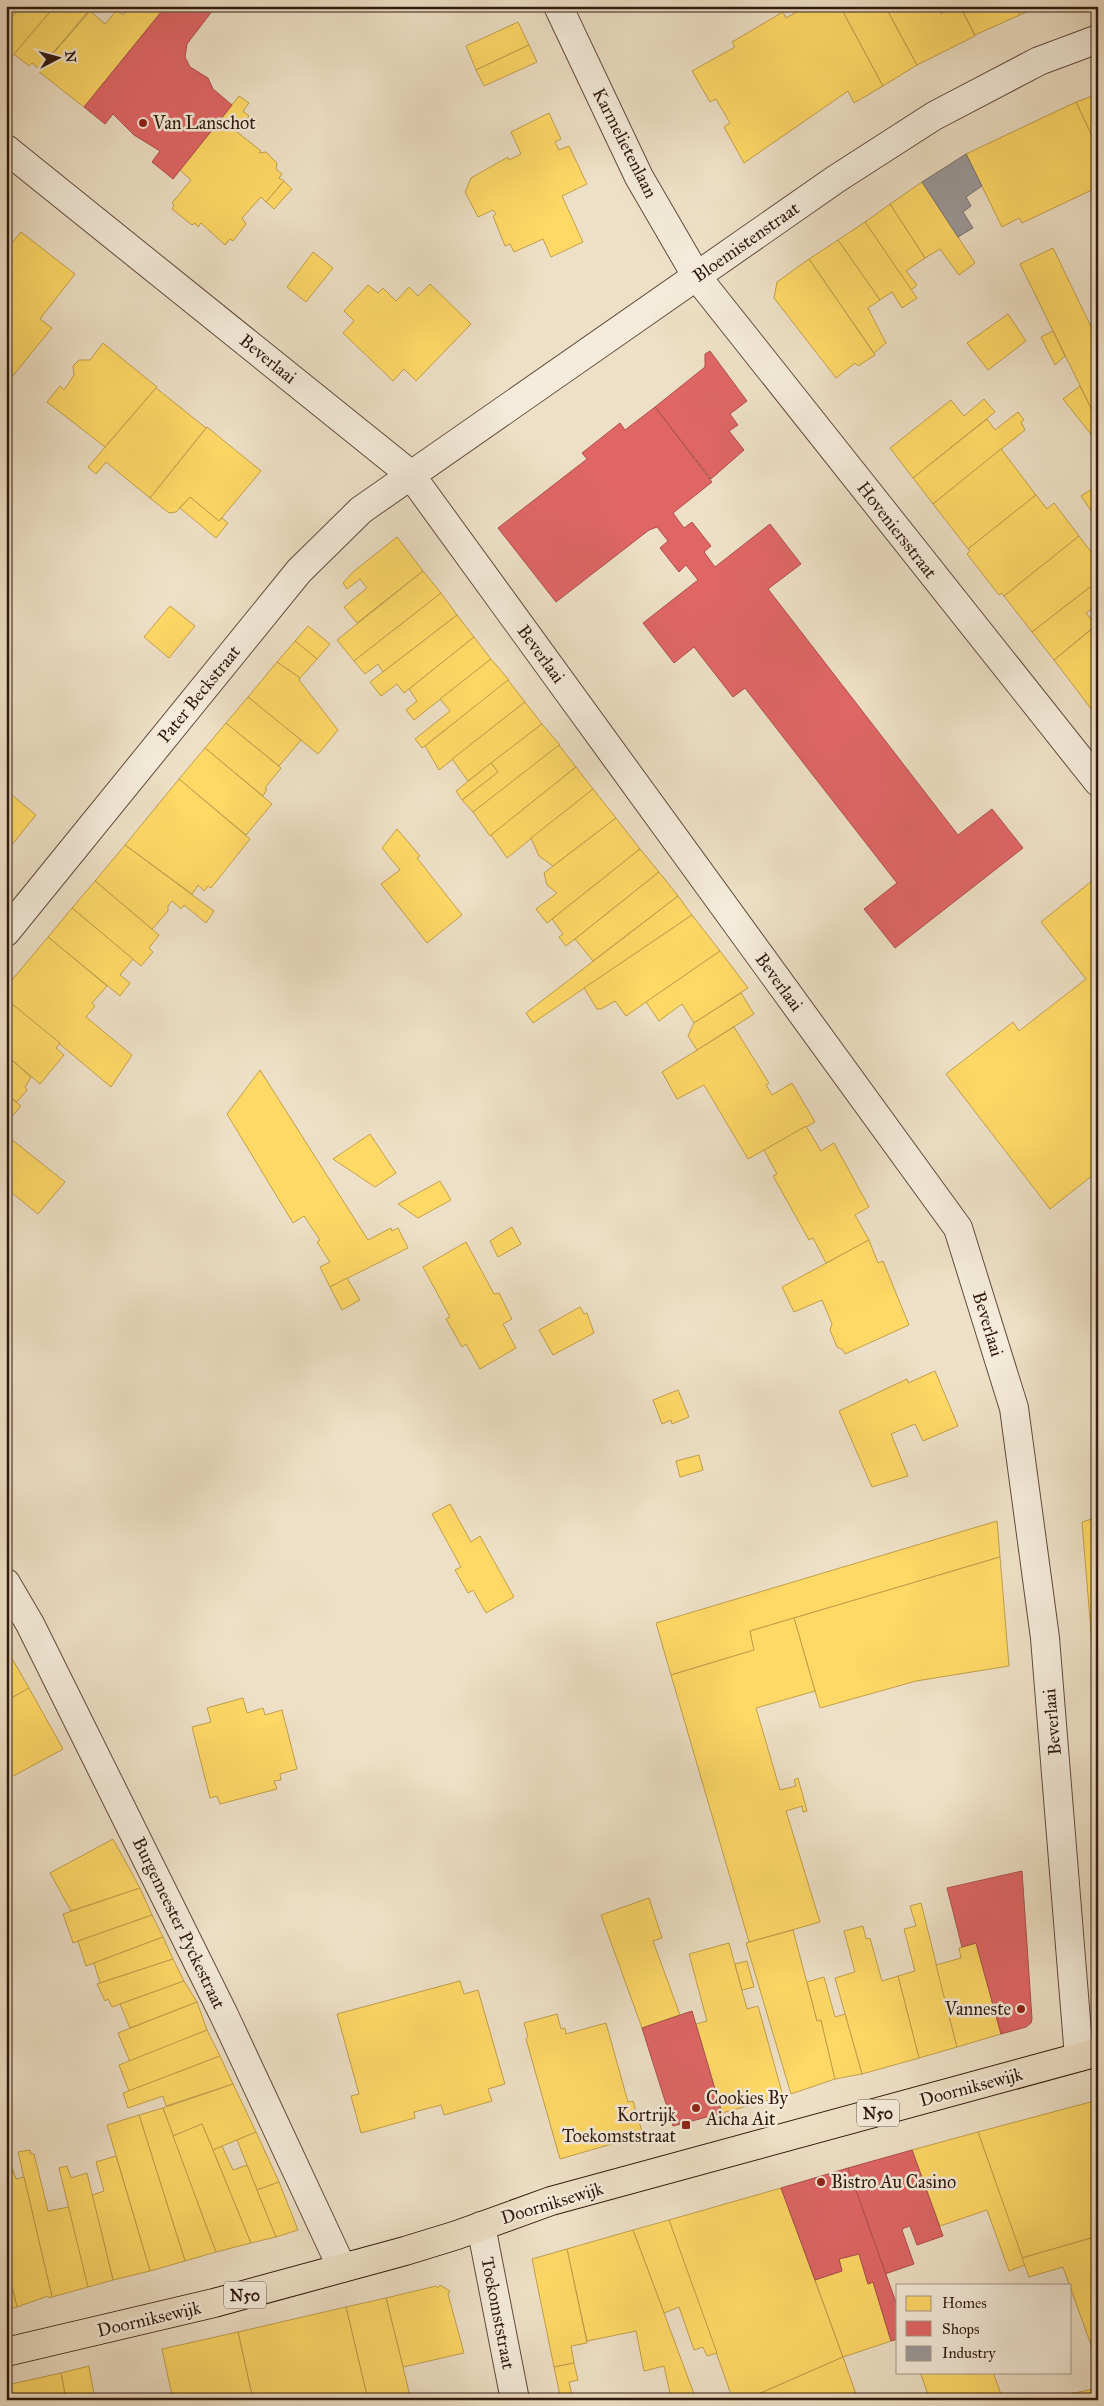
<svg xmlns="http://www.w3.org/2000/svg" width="1104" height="2406" font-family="'IM FELL Great Primer',serif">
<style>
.homes{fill:#ffd966;stroke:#c19f4c}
.shops{fill:#e06666;stroke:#ac4f4c}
.industry{fill:#999;stroke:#7a7370}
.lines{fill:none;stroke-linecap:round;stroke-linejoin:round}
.street-casing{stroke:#604b3d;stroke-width:30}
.primary-casing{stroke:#31190f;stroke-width:30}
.street{stroke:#f4ebda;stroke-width:28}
.primary{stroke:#eee0c6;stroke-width:28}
.poi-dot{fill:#8f2418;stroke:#f4ebda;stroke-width:2}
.labels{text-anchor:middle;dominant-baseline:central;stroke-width:5;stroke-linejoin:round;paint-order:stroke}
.shield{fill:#f4ebda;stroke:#6c584c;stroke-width:1}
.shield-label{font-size:16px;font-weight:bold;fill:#31190f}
.poi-label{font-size:18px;fill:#31190f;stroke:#f4ebda;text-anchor:start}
.street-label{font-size:18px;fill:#31190f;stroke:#f4ebda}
</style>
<rect width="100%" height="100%" fill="#eee0c6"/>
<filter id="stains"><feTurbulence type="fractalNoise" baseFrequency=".004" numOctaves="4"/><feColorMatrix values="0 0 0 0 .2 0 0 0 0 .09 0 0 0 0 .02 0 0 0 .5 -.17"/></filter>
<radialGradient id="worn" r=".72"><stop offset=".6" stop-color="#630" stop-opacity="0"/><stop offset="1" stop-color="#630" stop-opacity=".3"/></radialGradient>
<g class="homes">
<polygon points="6,6 23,6 6,23"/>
<polygon points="23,6 55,6 12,57 6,52 6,23"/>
<polygon points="55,6 93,6 39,69 32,63 29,66 14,54"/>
<polygon points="131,6 166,6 84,107 38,71 90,11 105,24 117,10 123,15"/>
<polygon points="807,6 840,6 883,86 854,103 848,91 744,163 724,127 730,123 716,99 710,102 692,71 735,47 732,42 783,12 786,18"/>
<polygon points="840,6 885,6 917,65 883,86"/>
<polygon points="885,6 937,6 941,14 955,6 960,6 975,36 917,65"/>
<polygon points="960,6 1016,6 1020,15 975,35"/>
<polygon points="1016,6 1041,6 1020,15"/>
<polygon points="518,22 529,45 476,70 466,46"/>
<polygon points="529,45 537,62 484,86 476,70"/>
<polygon points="1098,94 1098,149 1076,102"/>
<polygon points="239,96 249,103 243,111 249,116 237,132 261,151 259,153 266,152 277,163 276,169 282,174 279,178 284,181 266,202 261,197 242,218 246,224 233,241 230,239 225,245 201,223 198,227 195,223 192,225 172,209 174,205 172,203 191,180 180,170"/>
<polygon points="1076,102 1098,149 1098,187 1022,223 1019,218 1002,227 966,154"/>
<polygon points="549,113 561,139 555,142 559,150 569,146 587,184 562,196 583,242 551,257 543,239 514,252 510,244 505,246 493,216 496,214 493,210 478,217 465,192 471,178 508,157 509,160 521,154 511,132"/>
<polygon points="284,181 292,189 274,209 266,202"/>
<polygon points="922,182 975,263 959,275 940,249 925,258 890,204"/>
<polygon points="890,204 925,258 906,271 917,285 911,290 865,222"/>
<polygon points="865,222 917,298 902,308 892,292 880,300 838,240"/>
<polygon points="21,232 75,274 40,319 52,328 7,383 6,250"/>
<polygon points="838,240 880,300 868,308 886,343 874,353 809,259"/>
<polygon points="1053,248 1098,341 1098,422 1020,264"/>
<polygon points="313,252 333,268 306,302 287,287"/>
<polygon points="809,259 875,355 858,366 855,363 836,378 774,298 777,282"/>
<polygon points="430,284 471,324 416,381 404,369 393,381 343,333 354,321 344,311 368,285 378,293 383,288 396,301 409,287 418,296"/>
<polygon points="1008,314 1026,341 988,370 967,343"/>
<polygon points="1053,331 1065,356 1055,365 1041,337"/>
<polygon points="103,343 157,387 105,447 47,402 60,386 64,390 74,375 73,366 79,360 90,360"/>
<polygon points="1080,386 1098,422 1098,443 1063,399"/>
<polygon points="156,388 206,428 150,498 106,462 96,474 88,467"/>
<polygon points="984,399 995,412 913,478 890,448 951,400 964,416"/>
<polygon points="1018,412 1024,420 1021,422 1025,430 933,504 913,478 987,419 995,430"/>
<polygon points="207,427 261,471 219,521 190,497 176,512 169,513 150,498"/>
<polygon points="1001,449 1036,495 968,549 933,504"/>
<polygon points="1098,485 1098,521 1081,496"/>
<polygon points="1036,495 1047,509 1054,503 1079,536 1004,596 1002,593 999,595 967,554 970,551 968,549"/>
<polygon points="190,497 219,521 222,518 228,523 216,538 180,508"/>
<polygon points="1079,536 1098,561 1098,581 1032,632 1004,596"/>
<polygon points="397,537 423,571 357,623 344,607 367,588 360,579 347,589 343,583 353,572"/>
<polygon points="423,571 441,593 354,661 337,640"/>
<polygon points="1098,581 1098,604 1086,613 1096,625 1054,660 1032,632"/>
<polygon points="441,593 457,615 383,672 378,664 365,674 354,661"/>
<polygon points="170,606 195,626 169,658 144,637"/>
<polygon points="457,615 474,637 404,693 397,684 381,696 370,682"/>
<polygon points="1098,624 1098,712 1095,714 1054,660"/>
<polygon points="308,626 330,644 317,659 295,641"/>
<polygon points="474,637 491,659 414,720 406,710 417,701 409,689"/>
<polygon points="295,641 317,659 300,678 277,662"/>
<polygon points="491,659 509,680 422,748 415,739 450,711 440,699"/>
<polygon points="277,662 300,678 299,680 338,730 318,754 248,697"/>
<polygon points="508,680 525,702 439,770 425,746"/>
<polygon points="248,697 301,740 279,766 226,723"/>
<polygon points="525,702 542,724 468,781 452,759"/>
<polygon points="226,723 281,768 265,788 267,789 263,796 205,748"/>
<polygon points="542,724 560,745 473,812 462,800 498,772 491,763"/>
<polygon points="559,745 576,767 490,836 473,812"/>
<polygon points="205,748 272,804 246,835 179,779"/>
<polygon points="491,763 498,772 462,800 456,791"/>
<polygon points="576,767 593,789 507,858 491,835"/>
<polygon points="179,779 250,839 211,888 208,886 204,891 198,885 192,894 125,845"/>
<polygon points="593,789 616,818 553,866 539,856 531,838"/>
<polygon points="6,790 36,815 7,851 6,851"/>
<polygon points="616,818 640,849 547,923 536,909 557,893 547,885 544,873"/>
<polygon points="397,829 420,856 417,858 462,915 427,943 381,884 400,870 382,848"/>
<polygon points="125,845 214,911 206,923 184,905 181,909 172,901 168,906 168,911 152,929 95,881"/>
<polygon points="640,849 659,872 566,946 559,937 563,934 552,919"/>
<polygon points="659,872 678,896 593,961 575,939"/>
<polygon points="1098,876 1098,1171 1050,1209 946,1074 1013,1022 1019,1031 1086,979 1041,922"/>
<polygon points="95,881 159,935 149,948 153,952 141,966 72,908"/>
<polygon points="678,896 692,915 533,1023 526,1013"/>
<polygon points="72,908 133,959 120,975 130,983 120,996 48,937"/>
<polygon points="692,915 720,951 626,1016 615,1001 601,1009 597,1009 584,988"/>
<polygon points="48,937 107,986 92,1003 95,1006 86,1017 132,1055 111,1087 6,999 6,987"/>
<polygon points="720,951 748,988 694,1023 682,1004 659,1021 646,1002"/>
<polygon points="741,993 754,1014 697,1050 688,1036 694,1023"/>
<polygon points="6,999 60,1043 56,1048 64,1055 40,1084 6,1055"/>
<polygon points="734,1027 769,1083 766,1085 772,1095 792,1083 815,1122 748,1159 704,1085 677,1099 662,1072"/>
<polygon points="6,1055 31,1077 25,1087 27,1090 17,1102 6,1094"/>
<polygon points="260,1070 368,1240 391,1228 392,1231 398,1228 408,1248 330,1287 320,1267 330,1262 317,1242 320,1240 304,1216 293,1223 227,1114"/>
<polygon points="6,1094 21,1106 6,1123"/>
<polygon points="806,1126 821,1151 834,1143 869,1207 855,1215 869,1240 826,1263 813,1238 809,1240 773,1176 777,1174 764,1150"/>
<polygon points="370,1134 396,1173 375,1187 333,1159"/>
<polygon points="6,1135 65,1182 38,1214 6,1188"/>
<polygon points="440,1181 451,1200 418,1218 398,1204"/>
<polygon points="512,1227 521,1244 498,1257 490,1241"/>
<polygon points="869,1240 878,1263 883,1261 909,1325 845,1354 843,1350 837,1347 830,1330 832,1324 822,1300 794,1312 782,1287"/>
<polygon points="466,1242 494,1294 499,1293 512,1319 503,1324 516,1348 480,1369 466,1344 462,1347 446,1319 450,1317 423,1267"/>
<polygon points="347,1278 360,1300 342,1310 330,1287"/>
<polygon points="580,1307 584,1314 587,1313 594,1333 553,1355 539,1330"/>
<polygon points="935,1371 958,1426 923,1441 915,1424 891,1434 908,1476 872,1487 839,1411 907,1379 908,1383"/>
<polygon points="678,1390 689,1417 672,1424 671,1420 662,1424 653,1400"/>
<polygon points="699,1455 703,1470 680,1477 676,1461"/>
<polygon points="450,1504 471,1542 480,1536 514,1597 486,1613 473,1590 468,1593 455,1570 461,1567 432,1514"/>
<polygon points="1098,1517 1098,1631 1091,1632 1082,1522"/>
<polygon points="997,1521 1000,1557 750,1631 754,1650 671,1675 656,1623"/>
<polygon points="1000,1557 1009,1666 916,1681 820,1708 794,1618"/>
<polygon points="794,1618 815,1691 756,1708 780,1790 796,1786 794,1780 798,1778 807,1811 803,1812 802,1806 786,1811 820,1922 749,1942 671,1675 754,1650 750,1631"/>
<polygon points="1098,1631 1098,1668 1094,1669 1091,1632"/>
<polygon points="6,1648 29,1688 6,1701"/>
<polygon points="1098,1668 1098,1684 1094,1669"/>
<polygon points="29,1688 63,1749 6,1780 6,1701"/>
<polygon points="243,1698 247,1713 263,1708 265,1715 282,1710 297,1769 280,1774 281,1780 274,1781 277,1789 220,1804 217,1796 210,1798 192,1727 211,1722 207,1708"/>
<polygon points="113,1839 140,1888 71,1911 50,1873"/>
<polygon points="140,1888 152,1915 73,1943 63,1914"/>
<polygon points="649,1898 662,1938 653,1941 680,2015 642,2028 601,1915"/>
<polygon points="921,1903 957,2047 919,2058 898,1976 915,1971 904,1929 916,1926 910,1906"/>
<polygon points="152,1915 163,1937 86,1966 78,1941"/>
<polygon points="863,1926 866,1939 870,1938 882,1981 898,1976 919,2058 862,2074 835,1978 855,1972 844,1931"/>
<polygon points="793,1930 817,2021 821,2020 835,2079 791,2094 746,1943"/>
<polygon points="163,1937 173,1959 100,1983 94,1963"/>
<polygon points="729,1943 747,2009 758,2006 783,2096 722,2113 696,2024 707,2021 689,1954"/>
<polygon points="976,1943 1001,2034 957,2047 936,1965 961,1958 959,1948"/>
<polygon points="173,1959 184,1981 112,2007 108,1999 105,2001 97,1984"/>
<polygon points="747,1961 754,1987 742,1990 735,1964"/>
<polygon points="824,1977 835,2017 845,2014 862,2074 835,2079 821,2020 817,2021 807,1982"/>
<polygon points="184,1981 197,2002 130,2028 120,2004"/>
<polygon points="460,1981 464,1994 478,1990 505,2084 488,2089 492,2101 444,2115 441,2105 414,2112 415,2118 361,2133 351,2096 359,2094 337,2014"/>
<polygon points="197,2002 207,2030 130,2062 118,2033"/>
<polygon points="557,2014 561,2029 565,2028 566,2034 606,2023 628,2102 633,2101 643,2135 560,2159 526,2039 528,2037 524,2023"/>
<polygon points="207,2030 220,2056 129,2091 119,2065"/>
<polygon points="220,2056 233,2084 166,2106 163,2096 128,2108 123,2093"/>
<polygon points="233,2084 256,2132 213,2150 202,2124 173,2136 163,2108"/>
<polygon points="1098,2100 1098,2236 1022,2258 978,2132"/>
<polygon points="163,2108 216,2252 185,2261 139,2115"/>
<polygon points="139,2115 185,2261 150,2271 107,2125"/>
<polygon points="202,2124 213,2150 251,2243 216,2252 173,2136"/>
<polygon points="256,2132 279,2182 257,2190 237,2140"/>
<polygon points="978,2132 1025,2265 1009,2271 987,2210 940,2226 912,2150"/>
<polygon points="222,2146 233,2170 247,2165 276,2237 251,2243 213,2150"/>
<polygon points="30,2150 31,2154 34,2154 48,2211 69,2207 88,2287 52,2297 18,2152"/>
<polygon points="116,2156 150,2271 113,2280 92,2195 104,2191 96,2162"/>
<polygon points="67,2166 71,2178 87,2173 113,2280 88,2287 59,2168"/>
<polygon points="12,2167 16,2179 24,2177 52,2297 49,2298 48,2296 17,2307 6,2261 6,2168"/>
<polygon points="279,2182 298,2230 276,2237 257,2190"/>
<polygon points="781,2188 843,2357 745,2400 733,2400 669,2220"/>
<polygon points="669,2220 717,2353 707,2356 703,2347 694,2350 679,2307 664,2313 633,2230"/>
<polygon points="633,2230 664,2313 694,2394 671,2398 664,2366 644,2371 636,2331 587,2341 567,2249"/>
<polygon points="1098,2236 1098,2340 1090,2342 1063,2267 1029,2277 1022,2258"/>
<polygon points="567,2249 587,2343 571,2346 574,2363 554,2367 532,2259"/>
<polygon points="859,2254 868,2284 873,2282 891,2341 843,2357 815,2280 842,2271 839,2259"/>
<polygon points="6,2261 17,2307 6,2310"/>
<polygon points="440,2285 450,2291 448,2294 464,2353 403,2367 386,2298 436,2286 438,2288"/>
<polygon points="386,2298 403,2367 411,2400 368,2400 346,2307"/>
<polygon points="346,2307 368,2400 253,2400 238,2332"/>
<polygon points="238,2332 253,2400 173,2400 162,2349"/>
<polygon points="1098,2340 1098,2364 1090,2342"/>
<polygon points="843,2357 858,2400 745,2400"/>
<polygon points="574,2363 578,2380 569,2382 573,2400 561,2400 554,2367"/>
<polygon points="89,2366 95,2400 66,2400 61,2373"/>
<polygon points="920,2372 993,2372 1003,2400 930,2400"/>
<polygon points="61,2373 66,2400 10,2400 7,2385"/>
<polygon points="6,2385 7,2385 10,2400 6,2400"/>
<polygon points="1098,2388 1098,2400 1072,2400 1070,2394"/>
<polygon points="472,2395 473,2400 455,2400"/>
</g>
<g class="shops">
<polygon points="166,6 216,6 187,44 185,57 190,67 208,78 213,89 232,105 173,179 152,162 160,151 134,135 113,114 105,124 84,107"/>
<polygon points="710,351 747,401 730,414 738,425 729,431 744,450 711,479 655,407 705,367 705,354"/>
<polygon points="655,407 712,482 673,513 684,528 692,522 711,546 704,552 715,567 770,524 801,564 768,589 958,835 992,809 1023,848 895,948 864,909 897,883 745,688 733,697 694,647 674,663 643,623 698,580 686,565 679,572 660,548 668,541 657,527 649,530 556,602 498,528 587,459 582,453 620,423 625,430"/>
<polygon points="1022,1871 1032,2019 1031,2023 1026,2027 1001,2034 976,1943 962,1947 947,1888"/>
<polygon points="692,2011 722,2113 673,2126 642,2028"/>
<polygon points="912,2150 943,2236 917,2245 910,2226 904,2228 902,2230 914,2264 885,2274 848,2168"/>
<polygon points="848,2168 898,2308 898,2339 891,2341 873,2282 868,2284 859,2254 839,2259 842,2271 815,2280 781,2188"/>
</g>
<polygon class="industry" points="966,154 982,186 966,197 971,206 963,212 973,228 958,237 922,182"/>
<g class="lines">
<g class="street-casing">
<g id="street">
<polyline points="558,6 639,177 697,277 1098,782"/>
<polyline points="6,149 410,474 958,1228 1014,1408 1045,1638 1079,2057"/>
<polyline points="6,932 299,571 361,510 836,179 934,116 1039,61 1098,39"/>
<polyline points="6,1583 30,1624 224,2015 342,2268"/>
<polyline points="481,2226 515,2400"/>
</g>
</g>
<g class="primary-casing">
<polyline id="primary" points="6,2352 214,2303 405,2251 457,2235 551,2201 1098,2052"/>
</g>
<use href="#street" class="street"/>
<use href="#primary" class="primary"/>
</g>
<g class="poi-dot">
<circle cx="143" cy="123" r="5"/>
<circle cx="1021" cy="2009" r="5"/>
<circle cx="696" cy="2108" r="5"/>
<rect x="681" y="2120" width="10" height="10" rx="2.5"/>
<circle cx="821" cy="2182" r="5"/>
</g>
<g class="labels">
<g class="shield">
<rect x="857" y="2099.5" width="42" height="27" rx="4"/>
<rect x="224" y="2281.5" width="42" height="27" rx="4"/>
</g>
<g class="shield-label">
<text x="878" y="2113">N50</text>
<text x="245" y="2295">N50</text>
</g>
<g class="poi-label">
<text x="153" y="123">Van Lanschot</text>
<text x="1011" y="2009" text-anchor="end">Vanneste</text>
<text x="706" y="2098">Cookies By<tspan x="706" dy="21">Aicha Ait</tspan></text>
<text x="676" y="2115" text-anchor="end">Kortrijk<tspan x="676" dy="21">Toekomststraat</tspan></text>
<text x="831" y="2182">Bistro Au Casino</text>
</g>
<g class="street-label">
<text transform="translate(625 143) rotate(63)">Karmelietenlaan</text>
<text transform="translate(746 242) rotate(-35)">Bloemistenstraat</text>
<text transform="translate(268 359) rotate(39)">Beverlaai</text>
<text transform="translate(897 530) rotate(52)">Hoveniersstraat</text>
<text transform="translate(541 654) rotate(54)">Beverlaai</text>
<text transform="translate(199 694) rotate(-51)">Pater Beckstraat</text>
<text transform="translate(779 982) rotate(54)">Beverlaai</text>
<text transform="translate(988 1324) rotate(73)">Beverlaai</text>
<text transform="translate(1052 1722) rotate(-95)">Beverlaai</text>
<text transform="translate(179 1923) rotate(64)">Burgemeester Pyckestraat</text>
<text transform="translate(971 2087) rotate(-15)">Doorniksewijk</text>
<text transform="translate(552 2203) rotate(-17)">Doorniksewijk</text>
<text transform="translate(498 2313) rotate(79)">Toekomststraat</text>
<text transform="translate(149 2319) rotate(-13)">Doorniksewijk</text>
</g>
</g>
<rect width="1104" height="2406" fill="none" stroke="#eee0c6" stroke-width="25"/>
<rect x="8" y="8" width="1089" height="2391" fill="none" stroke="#31190f" stroke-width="2.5"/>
<rect x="12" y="12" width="1079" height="2381" fill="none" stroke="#31190f"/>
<rect x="896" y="2284" width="175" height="90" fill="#f4ebda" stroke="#a69789"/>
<rect x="906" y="2296" width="25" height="15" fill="#ffd966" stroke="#a69789"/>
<text x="942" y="2308" font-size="15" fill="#31190f">Homes</text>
<rect x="906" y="2321" width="25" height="15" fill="#e06666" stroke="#a69789"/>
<text x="942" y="2334" font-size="15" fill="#31190f">Shops</text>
<rect x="906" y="2346" width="25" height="15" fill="#999999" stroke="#a69789"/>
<text x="942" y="2358" font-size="15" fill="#31190f">Industry</text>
<g transform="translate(58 58) rotate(84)" stroke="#f4ebda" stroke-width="4" paint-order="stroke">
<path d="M0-4L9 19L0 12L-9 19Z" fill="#31190f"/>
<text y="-8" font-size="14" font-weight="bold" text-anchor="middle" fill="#31190f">N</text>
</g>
<rect width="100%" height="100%" filter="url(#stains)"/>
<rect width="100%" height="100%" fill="url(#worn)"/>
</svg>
